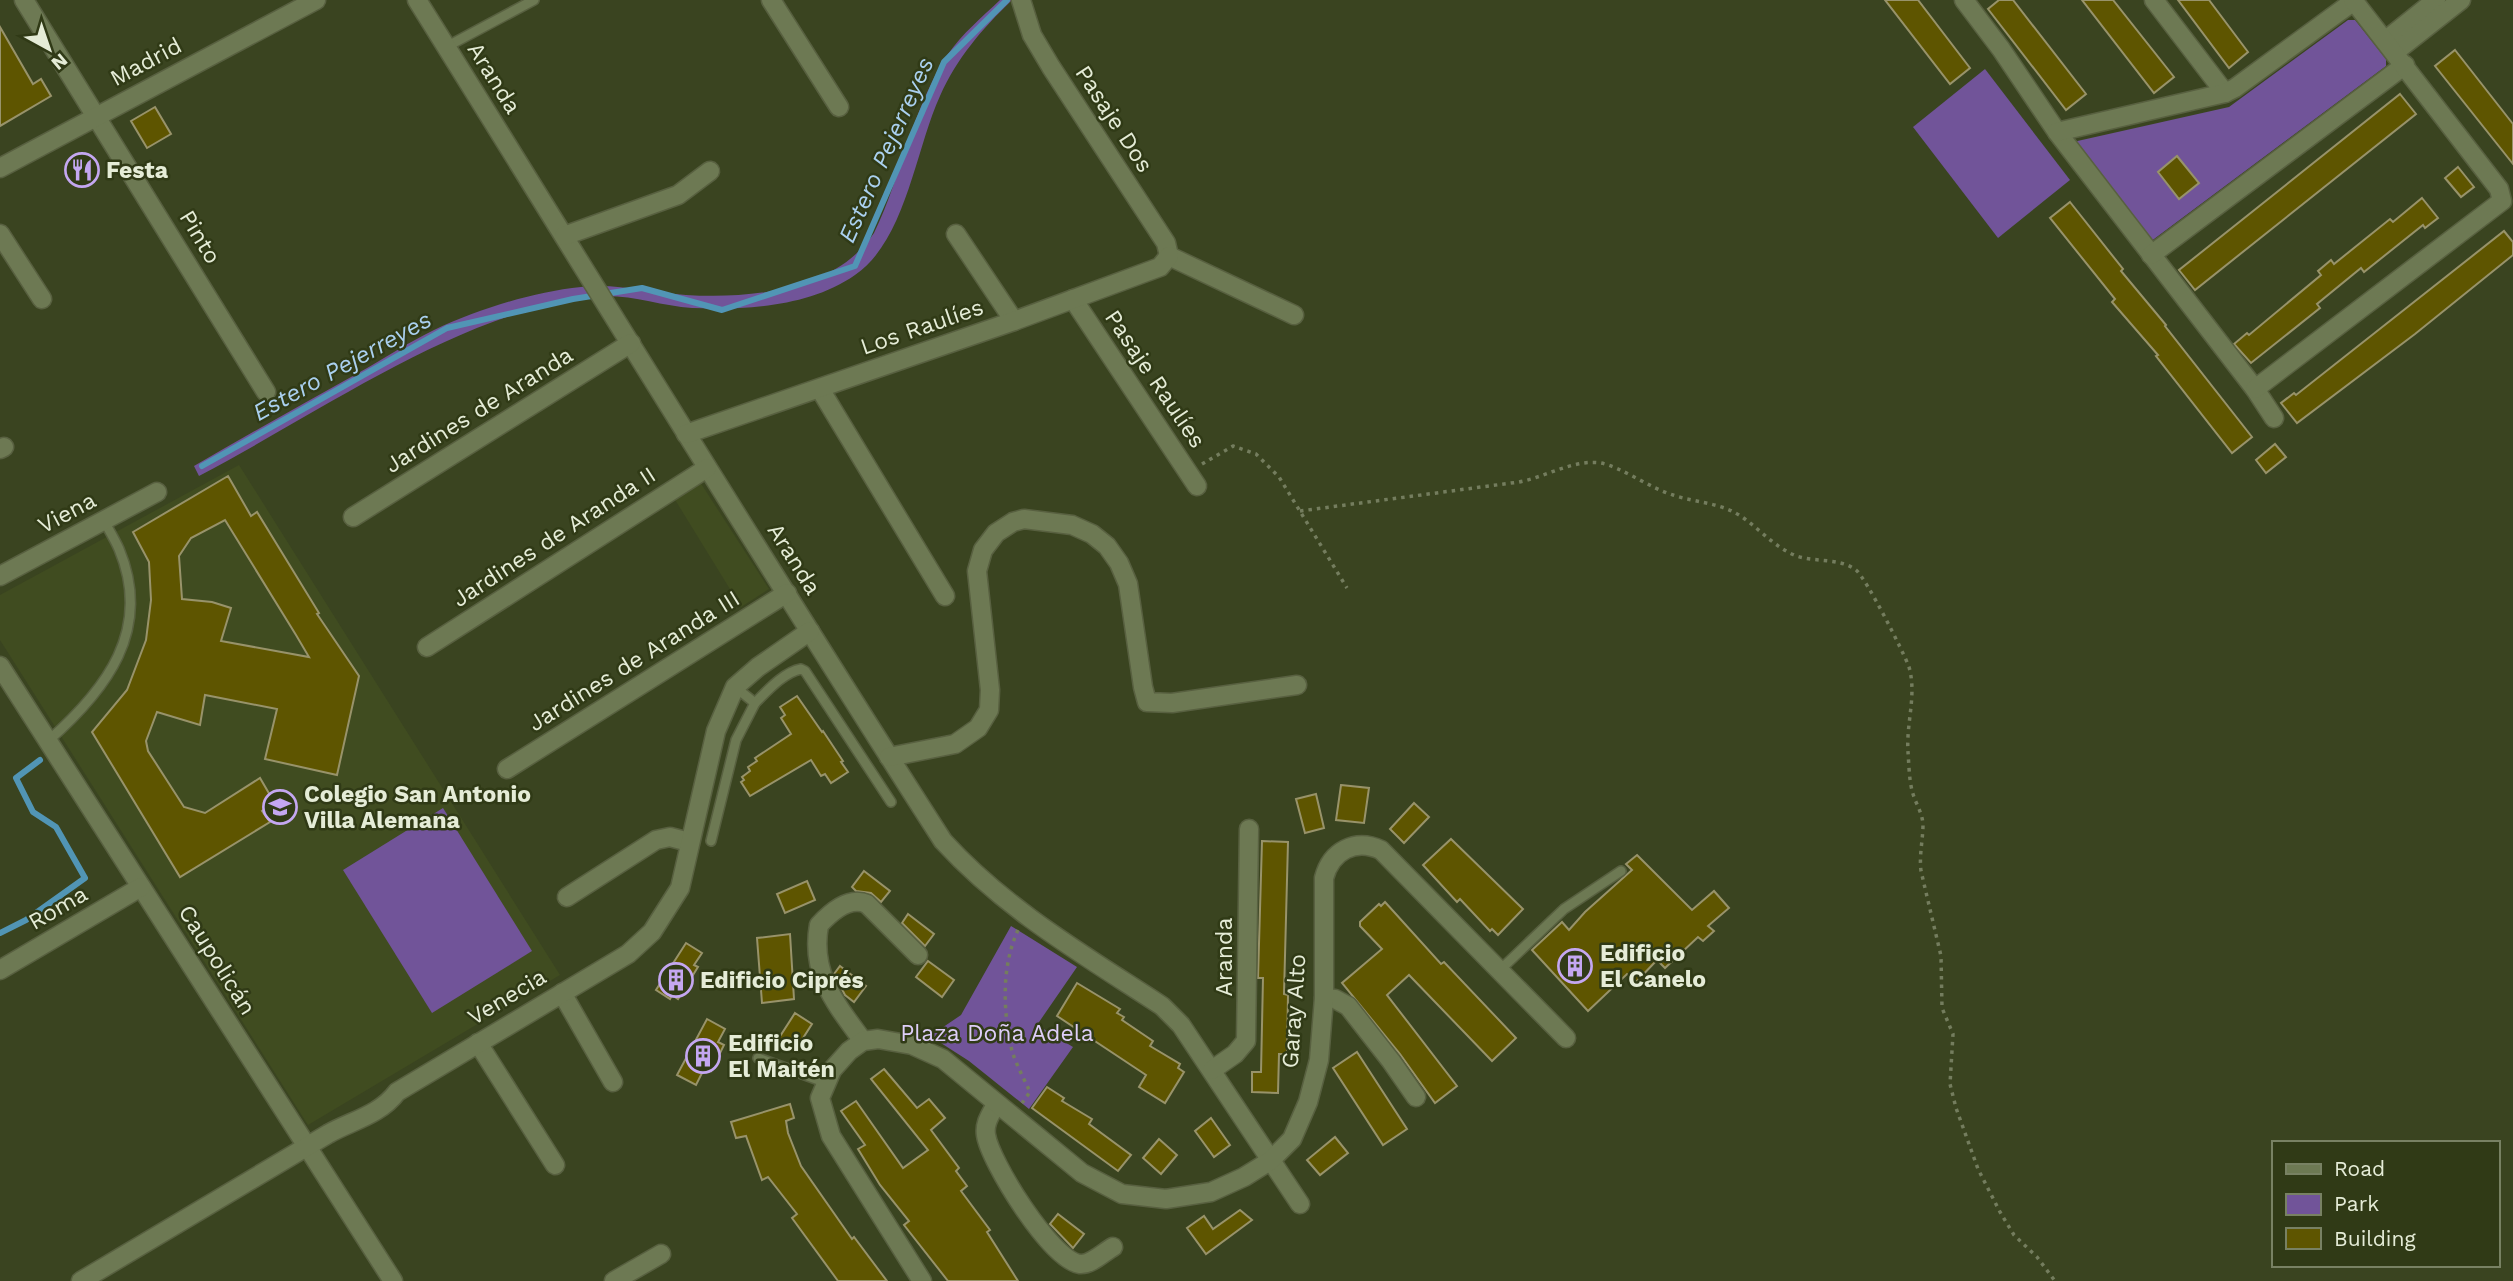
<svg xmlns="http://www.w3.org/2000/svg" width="2513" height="1281" font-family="'Work Sans',sans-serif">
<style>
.built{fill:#404c20}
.green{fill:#715499}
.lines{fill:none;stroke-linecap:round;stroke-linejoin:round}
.stream{stroke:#5195b5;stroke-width:6}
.building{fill:#5e5500;stroke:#98936a;stroke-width:2;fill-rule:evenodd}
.lane-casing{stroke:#586040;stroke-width:12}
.street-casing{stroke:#586040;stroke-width:21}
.secondary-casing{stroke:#586040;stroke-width:21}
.path{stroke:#747d5e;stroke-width:3.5;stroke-dasharray:3.5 5;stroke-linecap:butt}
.lane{stroke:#6d7953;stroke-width:9}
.street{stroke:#6d7953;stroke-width:18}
.secondary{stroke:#6d7953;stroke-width:18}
.labels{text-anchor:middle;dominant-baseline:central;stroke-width:5;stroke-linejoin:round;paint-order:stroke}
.street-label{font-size:23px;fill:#e5ecd7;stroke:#303a16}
.poi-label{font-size:23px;font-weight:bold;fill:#e5ecd7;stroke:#303a16;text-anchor:start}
.park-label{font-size:23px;fill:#decef8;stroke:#303a16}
.water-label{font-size:24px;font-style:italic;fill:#aad0ef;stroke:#303a16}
</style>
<rect width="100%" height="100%" fill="#3a4420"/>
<g class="built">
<polygon points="239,465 560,975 308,1125 0,640 0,595"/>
<polygon points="700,482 769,589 741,607 674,498"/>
</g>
<g class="green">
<path d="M1000,0h12c-30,29 -55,58 -72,96 -25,55 -34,144 -85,179 -46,32 -109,35 -163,33 -30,-2 -59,-13 -90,-12 -22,0 -46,5 -67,12 -118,34 -227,111 -336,168l-5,-10c55,-32 110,-63 166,-94 25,-14 49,-30 74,-42 45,-21 98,-38 147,-43 36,-4 70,6 105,8 64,4 150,-4 188,-62 28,-57 38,-125 74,-179 14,-20 34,-37 52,-54z"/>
<polygon points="2348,20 2355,20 2386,59 2386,66 2150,242 2073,142 2229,107"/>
<polygon points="1985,69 2070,180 1998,238 1913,127"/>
<polygon points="443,808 532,951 432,1013 343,870"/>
<polygon points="1011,926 1077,967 1037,1025 1073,1047 1029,1109 969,1061 930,1036 961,1015"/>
</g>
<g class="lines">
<g class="stream">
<polyline points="202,466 447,328 573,299 642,288 722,310 855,266 944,62 1007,0"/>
<polyline points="0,933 26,920 85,878 56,827 33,812 16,778 40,760"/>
</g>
</g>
<g class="building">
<polygon points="1885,0 1918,0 1970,68 1950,84"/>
<polygon points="1999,0 2013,0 2086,94 2066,110 1988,9"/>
<polygon points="2082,0 2113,0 2174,77 2154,93"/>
<polygon points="2178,0 2209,0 2248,52 2229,68"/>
<polygon points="0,27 33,84 41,79 51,96 0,126"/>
<polygon points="2455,50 2513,124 2513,164 2435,66"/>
<polygon points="2400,94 2416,114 2195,290 2179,270"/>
<polygon points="155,107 171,134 147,148 131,121"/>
<polygon points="2177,156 2199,183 2179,199 2158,172"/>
<polygon points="2458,167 2474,187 2461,197 2445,178"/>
<polygon points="2422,198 2438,218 2425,228 2423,225 2364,272 2361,268 2317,304 2320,308 2251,363 2234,344 2247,333 2249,335 2321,275 2318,271 2331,260 2334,264 2390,219 2393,222"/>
<polygon points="2070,202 2123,269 2121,271 2166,325 2165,326 2252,437 2232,453 2156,356 2158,355 2112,302 2115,299 2050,218"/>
<polygon points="2504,231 2513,242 2513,255 2415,334 2297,423 2281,403 2294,393 2296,395"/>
<polygon points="2275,444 2286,457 2266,473 2256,460"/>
<path d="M228,476l23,40 6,-4 62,101 -2,1 42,62 -22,99 -72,-16 12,-50 -72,-14 -5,30 -43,-13 -11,29 2,10 36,56 21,6 55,-35 14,24 -12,9 8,11 -90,55 -88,-145 35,-42 19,-50 5,-40 -2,-38 -16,-30zM225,520l71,115 13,22 -88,-16 10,-33 -19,-6 -30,-3 -3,-43 12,-18z"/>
<polygon points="797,696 822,732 823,731 843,761 841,762 848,772 831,783 825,774 821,776 811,760 750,796 741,782 744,780 742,777 750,771 748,767 757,761 755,758 791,734 781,718 785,715 780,707"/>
<polygon points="1341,785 1369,788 1364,823 1336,820"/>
<polygon points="1316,794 1324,828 1305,833 1296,799"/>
<polygon points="1414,803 1429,817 1404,843 1390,829"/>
<polygon points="1451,839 1523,909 1498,935 1492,929 1490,931 1460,899 1457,902 1423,865"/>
<polygon points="1262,841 1288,842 1284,994 1288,995 1287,1054 1279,1054 1278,1093 1252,1092 1252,1072 1261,1072 1263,978 1258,978"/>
<polygon points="1637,855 1692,910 1714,891 1729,908 1708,926 1714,931 1703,941 1698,937 1665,968 1657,960 1636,982 1627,974 1588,1011 1532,950 1562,922 1569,930 1585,912 1632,870 1626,864"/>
<polygon points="864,871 890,891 881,902 871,893 856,891 852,887"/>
<polygon points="807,881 815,900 785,913 777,894"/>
<polygon points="1385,902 1441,964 1444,962 1516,1038 1492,1061 1409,975 1387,995 1457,1086 1435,1103 1400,1054 1342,983 1382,949 1360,926 1360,922 1379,904 1381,906"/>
<polygon points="908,914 934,934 925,946 902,923"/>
<polygon points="790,934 794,999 762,1003 757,938"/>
<polygon points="686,943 702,953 694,965 698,967 678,999 672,995 670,999 656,990"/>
<polygon points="928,961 954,980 942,997 916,977"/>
<polygon points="840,966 866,986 854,1002 845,995 834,974"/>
<polygon points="1077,983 1120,1009 1117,1013 1124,1017 1122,1020 1153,1041 1150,1046 1180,1064 1178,1068 1184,1072 1165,1103 1139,1087 1146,1075 1057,1016"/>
<polygon points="795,1013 812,1024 794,1052 777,1041"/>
<polygon points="707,1019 725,1029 718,1042 724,1045 711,1071 705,1067 696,1085 677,1075"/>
<polygon points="1357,1052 1407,1129 1383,1145 1333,1068"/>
<polygon points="884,1069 917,1108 929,1099 945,1118 931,1130 959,1168 956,1171 967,1186 961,1191 990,1230 987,1232 1018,1281 948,1281 904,1225 909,1221 880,1185 858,1149 865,1145 841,1111 856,1101 903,1168 928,1150 871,1079"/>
<polygon points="1047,1087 1064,1098 1062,1101 1092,1119 1089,1124 1131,1155 1118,1171 1032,1108"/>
<polygon points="790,1104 794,1118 786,1121 788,1133 801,1166 852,1239 854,1237 887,1281 838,1281 792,1218 797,1214 768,1177 762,1180 746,1136 736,1138 731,1122"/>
<polygon points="1211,1118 1230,1145 1214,1157 1195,1131"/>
<polygon points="1335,1137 1348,1153 1320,1175 1307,1160"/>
<polygon points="1159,1139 1177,1155 1161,1174 1143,1158"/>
<polygon points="1240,1210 1252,1220 1206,1254 1187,1228 1204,1216 1213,1229"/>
<polygon points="1058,1214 1084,1234 1073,1248 1050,1224"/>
</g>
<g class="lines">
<g class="lane-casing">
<g id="lane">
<polyline points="446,47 534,0"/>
<path d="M755,703c12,-12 29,-31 46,-34l4,2 86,131"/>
<path d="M48,741c58,-51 105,-111 71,-192 -4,-9 -10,-19 -15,-28"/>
<polyline points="711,841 736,740 755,703 735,687"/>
<polyline points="1499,971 1564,909 1621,871"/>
<polyline points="758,1058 827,1083"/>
</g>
</g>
<g class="street-casing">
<g id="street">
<polyline points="24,0 266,392"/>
<path d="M417,0c175,280 347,563 526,841 63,69 141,114 219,165l19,19 119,179"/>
<polyline points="771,0 839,107"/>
<polyline points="1021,0 1032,35 1051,67 1166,243 1169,256"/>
<polyline points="1964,0 2001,49 2057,132 2255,389 2274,418"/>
<polyline points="2154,0 2225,93"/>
<polyline points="2386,40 2436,0"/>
<polyline points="2395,52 2461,0"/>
<polyline points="2057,132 2225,93 2235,88 2354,1"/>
<polyline points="0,234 42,299"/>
<polyline points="956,234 1014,321"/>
<polyline points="564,236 678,195 710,171"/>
<polyline points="2151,255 2405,65"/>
<polyline points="1169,256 1294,315"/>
<polyline points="1073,299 1197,486"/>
<polyline points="820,389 945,596"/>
<polyline points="2255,389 2502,201 2499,189 2353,0"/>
<polyline points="686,434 1014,321 1160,267 1169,256"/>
<polyline points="0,449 4,447"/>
<polyline points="353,517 631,343"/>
<polyline points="0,576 157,492"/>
<polyline points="427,647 707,468"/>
<polyline points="0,666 393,1281"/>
<polyline points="889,757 955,744 978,728 989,710 990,690 977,571 983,550 996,533 1013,522 1024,519 1072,525 1092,534 1107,546 1119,563 1128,584 1143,687 1147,702 1172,703 1297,685"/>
<polyline points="507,769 787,593"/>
<polyline points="567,897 656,840 670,837 689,842"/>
<polyline points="0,970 141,887"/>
<polyline points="562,993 613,1082"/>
<polyline points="1324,998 1335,999 1348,1006 1391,1061 1416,1097"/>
<path d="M863,1041c-27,-37 -53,-67 -44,-116 12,-13 31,-29 48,-21l51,51"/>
<polyline points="478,1043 555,1165"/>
<polyline points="1212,1070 1235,1054 1246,1041 1249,829"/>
<path d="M996,1104c-5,10 -12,19 -10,31 4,27 65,125 94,129 11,1 24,-12 33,-17"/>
<path d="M81,1281l247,-147c23,-13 52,-19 69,-42l231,-138 24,-22 28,-44 36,-157 19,-44 23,-20 52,-36"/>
<polyline points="614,1281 661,1254"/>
<path d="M922,1281l-91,-145 -11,-38 12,-28 17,-19 14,-10 15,-2 34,6 31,14 139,114 40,21 44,5 45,-7 33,-15 26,-16 22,-22 16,-37 11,-42 5,-62v-120c7,-27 31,-40 57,-28l185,188"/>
</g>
</g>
<g class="secondary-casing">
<polyline id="secondary" points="0,168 316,0"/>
</g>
<g class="path">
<polyline points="1202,464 1233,446 1256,454 1279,477 1347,588"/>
<path d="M1300,511l219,-29c27,-5 54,-23 82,-19 20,4 51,26 72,32 23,8 45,7 66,20 19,12 34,31 55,40 19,8 45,2 62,15 10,8 48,83 53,97 8,28 -3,56 -1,85 1,13 1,29 5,42 3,10 9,18 10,30 0,16 -4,31 -2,47l20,85 1,52 11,26 -3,50 6,24 22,61 22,43 14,23 23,22 18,24"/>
<path d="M1018,930c-17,37 -15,82 -6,121 4,13 12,28 18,41l-8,11"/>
</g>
<use href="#lane" class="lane"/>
<use href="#street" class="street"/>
<use href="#secondary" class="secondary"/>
</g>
<defs>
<g id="restaurant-ring" transform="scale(1.75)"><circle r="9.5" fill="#303a16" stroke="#c4a7f1" stroke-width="1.5"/><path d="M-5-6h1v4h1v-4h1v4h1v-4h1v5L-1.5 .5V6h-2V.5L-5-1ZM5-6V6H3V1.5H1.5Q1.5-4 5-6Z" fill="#c4a7f1"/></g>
<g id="school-ring" transform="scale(1.75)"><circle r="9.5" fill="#303a16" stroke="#c4a7f1" stroke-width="1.5"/><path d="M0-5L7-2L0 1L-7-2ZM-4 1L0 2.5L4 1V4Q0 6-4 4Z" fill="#c4a7f1"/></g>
<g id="building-ring" transform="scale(1.75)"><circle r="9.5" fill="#303a16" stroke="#c4a7f1" stroke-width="1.5"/><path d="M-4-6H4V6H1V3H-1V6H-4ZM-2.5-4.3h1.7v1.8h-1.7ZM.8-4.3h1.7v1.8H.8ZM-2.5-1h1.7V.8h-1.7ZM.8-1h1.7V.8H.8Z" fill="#c4a7f1"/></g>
</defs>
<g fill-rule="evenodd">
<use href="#restaurant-ring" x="82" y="170"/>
<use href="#school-ring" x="280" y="807"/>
<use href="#building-ring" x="1575" y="966"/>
<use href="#building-ring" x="676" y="980"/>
<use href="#building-ring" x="703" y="1056"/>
</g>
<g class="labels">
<g class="street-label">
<text transform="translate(146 62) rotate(-28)">Madrid</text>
<text transform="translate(494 78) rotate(58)">Aranda</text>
<text transform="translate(1114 119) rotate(57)">Pasaje Dos</text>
<text transform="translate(200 237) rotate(59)">Pinto</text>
<text transform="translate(922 327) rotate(-19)">Los Raulíes</text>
<text transform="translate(1155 379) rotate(56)">Pasaje Raulíes</text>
<text transform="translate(479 410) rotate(-32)">Jardines de Aranda</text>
<text transform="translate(67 513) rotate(-28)">Viena</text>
<text transform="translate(554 537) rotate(-33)">Jardines de Aranda II</text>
<text transform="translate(794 559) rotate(58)">Aranda</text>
<text transform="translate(634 661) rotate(-32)">Jardines de Aranda III</text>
<text transform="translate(58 908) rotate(-30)">Roma</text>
<text transform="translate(1224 957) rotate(-90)">Aranda</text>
<text transform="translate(217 960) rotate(58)">Caupolicán</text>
<text transform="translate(507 997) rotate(-31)">Venecia</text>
<text transform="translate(1294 1011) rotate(-86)">Garay Alto</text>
</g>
<g class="poi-label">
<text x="106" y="170">Festa</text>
<text x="304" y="794">Colegio San Antonio<tspan x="304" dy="26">Villa Alemana</tspan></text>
<text x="1600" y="953">Edificio<tspan x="1600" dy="26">El Canelo</tspan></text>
<text x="700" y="980">Edificio Ciprés</text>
<text x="728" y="1043">Edificio<tspan x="728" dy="26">El Maitén</tspan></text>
</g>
<g class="park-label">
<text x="997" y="1033">Plaza Doña Adela</text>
</g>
<g class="water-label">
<text transform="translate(886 150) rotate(-66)">Estero Pejerreyes</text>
<text transform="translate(342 366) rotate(-29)">Estero Pejerreyes</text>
</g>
</g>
<rect x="2272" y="1141" width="228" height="126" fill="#303a16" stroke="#788163" stroke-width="2"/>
<rect x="2286" y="1164" width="35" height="10" fill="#6d7953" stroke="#788163" stroke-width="2"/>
<text x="2334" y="1176" font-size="21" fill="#e5ecd7">Road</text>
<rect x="2286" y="1194" width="35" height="21" fill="#715499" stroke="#788163" stroke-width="2"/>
<text x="2334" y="1211" font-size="21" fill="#e5ecd7">Park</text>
<rect x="2286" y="1228" width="35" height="21" fill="#5e5500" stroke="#788163" stroke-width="2"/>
<text x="2334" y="1246" font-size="21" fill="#e5ecd7">Building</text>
<g transform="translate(49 49) rotate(140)" stroke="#303a16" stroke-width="5" paint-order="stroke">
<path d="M0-5L12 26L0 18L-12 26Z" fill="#e5ecd7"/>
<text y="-10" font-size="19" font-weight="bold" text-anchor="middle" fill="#e5ecd7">N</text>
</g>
</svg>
